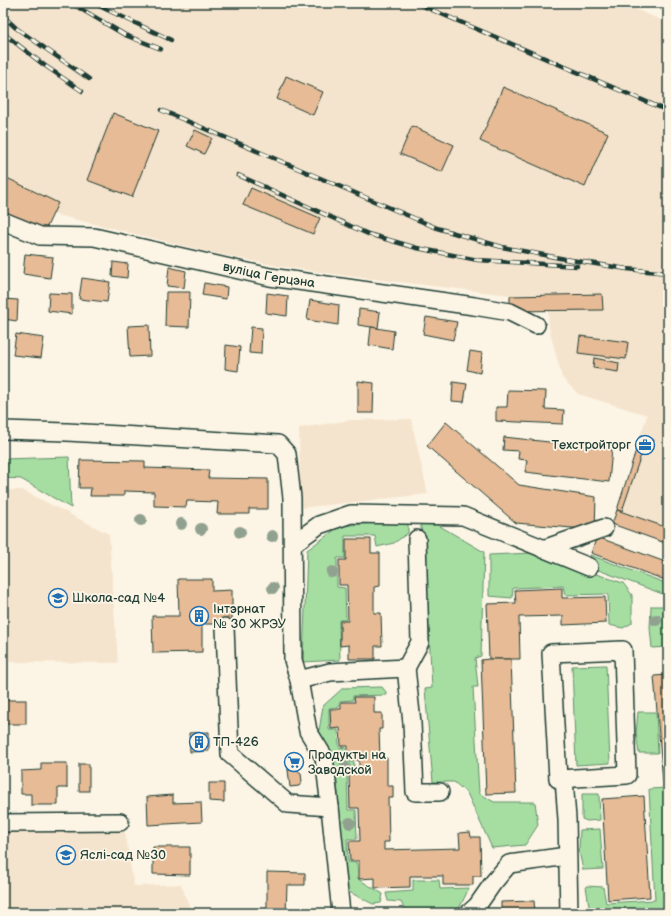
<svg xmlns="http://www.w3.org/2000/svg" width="671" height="916" font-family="'Balsamiq Sans',sans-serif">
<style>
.built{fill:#f5e4cd}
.green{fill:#a6dea2;stroke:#628e6b}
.building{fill:#e6bb96;stroke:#1f3d34}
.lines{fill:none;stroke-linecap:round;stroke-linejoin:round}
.minor-casing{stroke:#1f3d34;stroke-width:20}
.minor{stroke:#fcf5e5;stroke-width:17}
.rail-casing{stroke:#1f3d34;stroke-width:4.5}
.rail{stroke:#fcf5e5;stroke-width:3;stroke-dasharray:9;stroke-linecap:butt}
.tree{fill:#91a190}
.labels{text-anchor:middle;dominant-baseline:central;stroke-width:3.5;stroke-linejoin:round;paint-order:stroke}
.street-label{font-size:13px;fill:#1f3d34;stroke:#fcf5e5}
.poi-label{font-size:13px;fill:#1f3d34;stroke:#fcf5e5;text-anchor:start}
</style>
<rect width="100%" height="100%" fill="#fcf5e5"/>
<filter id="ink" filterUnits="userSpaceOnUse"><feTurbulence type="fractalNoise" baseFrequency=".025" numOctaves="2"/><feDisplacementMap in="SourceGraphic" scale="8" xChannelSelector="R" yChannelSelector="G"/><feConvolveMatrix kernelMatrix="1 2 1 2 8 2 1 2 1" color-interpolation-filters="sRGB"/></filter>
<g filter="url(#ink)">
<g class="built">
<polygon points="3,3 621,3 668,23 668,528 617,510 647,415 578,394 562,378 549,328 548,310 510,311 509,295 348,276 277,266 213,253 53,214 3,215"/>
<polygon points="411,419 428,494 300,508 299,428 351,420"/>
<polygon points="3,490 22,490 109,534 118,663 3,662"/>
<polygon points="3,825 124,826 134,886 181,884 192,913 3,913"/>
</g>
<g class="green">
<polygon points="69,457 71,508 21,479 3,478 3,459"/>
<polygon points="408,520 408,533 394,543 377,547 375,536 345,536 345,558 337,558 337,587 345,588 346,620 339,620 340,660 303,662 307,550 340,526"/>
<polygon points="420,520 433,522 484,552 481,656 475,658 478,687 473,687 479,793 494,802 535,802 538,825 525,845 492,848 467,793 454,782 433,782 425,689 432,688 425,559"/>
<polygon points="533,553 623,583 632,595 632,623 623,628 609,625 608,594 565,595 563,586 513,588 512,598 489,596 489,555"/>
<polygon points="590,555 668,584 668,596 593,568"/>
<polygon points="651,606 668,606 668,647 652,648 650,628"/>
<polygon points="606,665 610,763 576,765 572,666"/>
<polygon points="382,687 386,692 387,695 353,696 353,700 340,701 339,707 329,708 329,730 338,730 339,747 346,748 347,762 354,762 354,773 347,773 348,810 356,810 357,839 347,839 348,862 357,863 358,879 383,894 381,903 373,904 345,890 336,768 319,731 323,706 343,688"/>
<polygon points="638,712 656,712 658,753 639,753 636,734"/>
<polygon points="668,788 668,913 590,913 586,886 603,887 606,903 655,900 649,789"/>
<polygon points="582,794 599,794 600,820 587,821 582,819"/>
<polygon points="600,829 603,869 583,870 579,851 580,830"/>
<polygon points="413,880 439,880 440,889 469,888 458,911 444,913 406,913 401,902 388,901 386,893 413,891"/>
</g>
<g class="building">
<polygon points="286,76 323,92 313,115 277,99"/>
<polygon points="503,87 608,133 585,187 480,141"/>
<polygon points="113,113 158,131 132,197 87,180"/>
<polygon points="412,126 454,145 442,172 400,154"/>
<polygon points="195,130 212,138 204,154 187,146"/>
<polygon points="3,176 58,203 44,233 3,215"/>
<polygon points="251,188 320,218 313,234 243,205"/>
<polygon points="25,254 53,257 50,278 23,274"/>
<polygon points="113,262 128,264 127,278 112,276"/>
<polygon points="169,267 186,271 184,288 167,286"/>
<polygon points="82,278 110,282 107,302 79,299"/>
<polygon points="204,283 227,287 226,299 202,295"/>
<polygon points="166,292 190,292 189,327 165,326"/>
<polygon points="49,293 72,294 72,314 48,311"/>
<polygon points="267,293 288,296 287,316 266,313"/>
<polygon points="602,294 603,310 510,311 510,296"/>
<polygon points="3,299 18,300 17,321 3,319"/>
<polygon points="310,300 339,305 338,325 307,320"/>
<polygon points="359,309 380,312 378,328 358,325"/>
<polygon points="426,317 457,322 453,340 423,334"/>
<polygon points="149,325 150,356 130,357 128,326"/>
<polygon points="251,327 262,328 261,354 249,353"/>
<polygon points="371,327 394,331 392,349 369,345"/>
<polygon points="16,334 44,338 41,358 13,355"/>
<polygon points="580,336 628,342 626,359 578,353"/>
<polygon points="226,345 240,347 238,371 225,369"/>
<polygon points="470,351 482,353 480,373 467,370"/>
<polygon points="594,358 619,363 618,372 593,368"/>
<polygon points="358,381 374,383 373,413 358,413"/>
<polygon points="453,382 467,384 464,402 452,401"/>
<polygon points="508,390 546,391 545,409 564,410 563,424 496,421 496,407 507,407"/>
<polygon points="446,422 519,485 596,497 595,530 516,523 427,446"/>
<polygon points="641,435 654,440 649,454 636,450"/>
<polygon points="504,437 612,449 609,482 525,472 527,460 518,459 519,451 503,450"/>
<polygon points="636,450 642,452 622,511 617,510"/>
<polygon points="80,460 145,461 145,468 209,470 208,478 268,479 268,509 249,509 249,514 217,514 218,502 187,501 186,507 154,506 154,492 124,491 124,496 90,496 91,488 79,488"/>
<polygon points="617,510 668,528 668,544 612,524"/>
<polygon points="597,537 668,563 668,581 591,553"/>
<polygon points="346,539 371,539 371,553 380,553 380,586 374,587 374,613 381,613 382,646 375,646 375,659 349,659 349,645 340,646 340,621 348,621 347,585 339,585 339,560 346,560"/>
<polygon points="178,579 212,579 212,591 232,590 232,624 202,624 202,652 153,653 152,616 179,616"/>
<polygon points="562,588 562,598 605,597 606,623 563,625 563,616 519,617 520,659 489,659 487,604 516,603 515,590"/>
<polygon points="489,659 511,659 516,793 486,794 481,660"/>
<polygon points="668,675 668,781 663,782 654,676"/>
<polygon points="354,697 374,697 374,713 382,713 382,729 379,729 380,758 387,758 387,786 393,786 393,798 388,798 389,842 384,842 384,850 460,848 459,833 470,832 471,837 480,837 481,876 473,876 473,885 443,885 443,876 410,876 410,887 375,888 375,878 359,879 359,861 350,861 349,841 360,841 359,808 350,808 349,774 359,774 359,760 348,760 348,746 341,746 340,728 331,729 330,709 341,709 341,702 355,702"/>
<rect x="3" y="700" width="23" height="24"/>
<polygon points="209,732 209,751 190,752 189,733"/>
<polygon points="298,754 301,757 301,767 297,770 288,770 288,755"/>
<polygon points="41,763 67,763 67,788 58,788 58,805 31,805 31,794 21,794 21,771 41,770"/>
<rect x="79" y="764" width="10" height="27"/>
<polygon points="288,770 297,770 301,773 302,782 299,786 290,787"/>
<polygon points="3,781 4,781 6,815 3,815"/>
<polygon points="209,783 224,783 224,802 209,801"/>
<polygon points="173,795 173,803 201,802 202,822 148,825 147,797"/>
<polygon points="644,796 650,897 608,900 602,799"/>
<polygon points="153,847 190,847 190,875 153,874"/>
<polygon points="267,872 305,873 305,885 287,885 286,913 267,913"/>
<polygon points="534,901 535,913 501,913 501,902"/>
</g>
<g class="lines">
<g class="minor-casing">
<g id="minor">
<path id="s1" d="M3,221l37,15 54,1 176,40 204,29 36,6 26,13"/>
<polyline points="3,430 67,432 278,444 287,454 292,498 293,660 299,680 308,731 324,757 330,807 341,913"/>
<polyline points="293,544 319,525 351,514 463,516 589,567"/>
<polyline points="543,549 604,528"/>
<polyline points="225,627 230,754 288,804 330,807"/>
<polygon points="623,650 627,775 558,779 551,653"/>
<polyline points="406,668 420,642 417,539"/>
<polyline points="299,680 330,672 406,668 412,723 415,792 440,792"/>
<polyline points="564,779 567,819 569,913"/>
<polyline points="3,823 120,822"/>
<polyline points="469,913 477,906 493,883 509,864 567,856"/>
</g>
</g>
<use href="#minor" class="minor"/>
<g class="rail-casing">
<g id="rail">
<polyline points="71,3 125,35 161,49"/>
<polyline points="93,3 171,40"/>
<polyline points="416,3 668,111"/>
<polyline points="3,16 16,28 89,79"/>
<polyline points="3,33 44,65 82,91"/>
<polyline points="161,110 437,228 502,247 565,259 627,269 668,273"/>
<polyline points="238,175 368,234 417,248 478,260 577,266"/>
</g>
</g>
<use href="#rail" class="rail"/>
</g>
<g class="tree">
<circle cx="141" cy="520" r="6"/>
<circle cx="181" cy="524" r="6"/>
<circle cx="201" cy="529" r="6"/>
<circle cx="240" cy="532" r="6"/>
<circle cx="272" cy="536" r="6"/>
<circle cx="332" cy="572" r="6"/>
<circle cx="273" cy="588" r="6"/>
<circle cx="656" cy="620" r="6"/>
<circle cx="345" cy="768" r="6"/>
<circle cx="350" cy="823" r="6"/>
</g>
</g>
<defs>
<g id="office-ring" transform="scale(1)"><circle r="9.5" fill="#fcf5e5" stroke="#1f6fb2" stroke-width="1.5"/><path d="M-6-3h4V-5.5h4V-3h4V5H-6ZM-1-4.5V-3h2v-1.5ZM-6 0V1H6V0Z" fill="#1f6fb2"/></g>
<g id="school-ring" transform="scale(1)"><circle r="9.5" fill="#fcf5e5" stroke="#1f6fb2" stroke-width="1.5"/><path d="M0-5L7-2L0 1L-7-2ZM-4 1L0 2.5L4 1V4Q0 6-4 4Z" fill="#1f6fb2"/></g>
<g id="building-ring" transform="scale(1)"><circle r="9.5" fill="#fcf5e5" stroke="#1f6fb2" stroke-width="1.5"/><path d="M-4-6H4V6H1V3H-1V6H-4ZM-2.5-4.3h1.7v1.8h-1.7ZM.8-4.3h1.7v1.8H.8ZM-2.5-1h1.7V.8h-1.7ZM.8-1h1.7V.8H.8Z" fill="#1f6fb2"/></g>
<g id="supermarket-ring" transform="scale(1)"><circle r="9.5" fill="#fcf5e5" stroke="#1f6fb2" stroke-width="1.5"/><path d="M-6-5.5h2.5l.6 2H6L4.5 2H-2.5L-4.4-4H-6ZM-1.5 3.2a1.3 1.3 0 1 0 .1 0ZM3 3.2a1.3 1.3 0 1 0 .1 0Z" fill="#1f6fb2"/></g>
</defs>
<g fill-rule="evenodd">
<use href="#office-ring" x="645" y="445"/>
<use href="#school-ring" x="58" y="598"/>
<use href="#building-ring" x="199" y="616"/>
<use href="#building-ring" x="199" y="742"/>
<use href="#supermarket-ring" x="294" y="762"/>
<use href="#school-ring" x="66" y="855"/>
</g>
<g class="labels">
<g class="street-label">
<text stroke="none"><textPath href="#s1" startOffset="273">вуліца Герцэна</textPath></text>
</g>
<g class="poi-label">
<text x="631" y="445" text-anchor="end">Техстройторг</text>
<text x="72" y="598">Школа-сад №4</text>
<text x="213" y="609">Інтэрнат<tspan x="213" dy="15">№ 30 ЖРЭУ</tspan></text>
<text x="213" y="742">ТП-426</text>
<text x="308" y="755">Продукты на<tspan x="308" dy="15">Заводской</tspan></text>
<text x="80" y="855">Яслі-сад №30</text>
</g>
</g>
<rect width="671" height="916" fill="none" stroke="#fcf5e5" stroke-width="16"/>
<rect x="8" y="8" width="655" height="900" fill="none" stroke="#1f3d34" stroke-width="1.5" filter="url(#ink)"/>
</svg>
